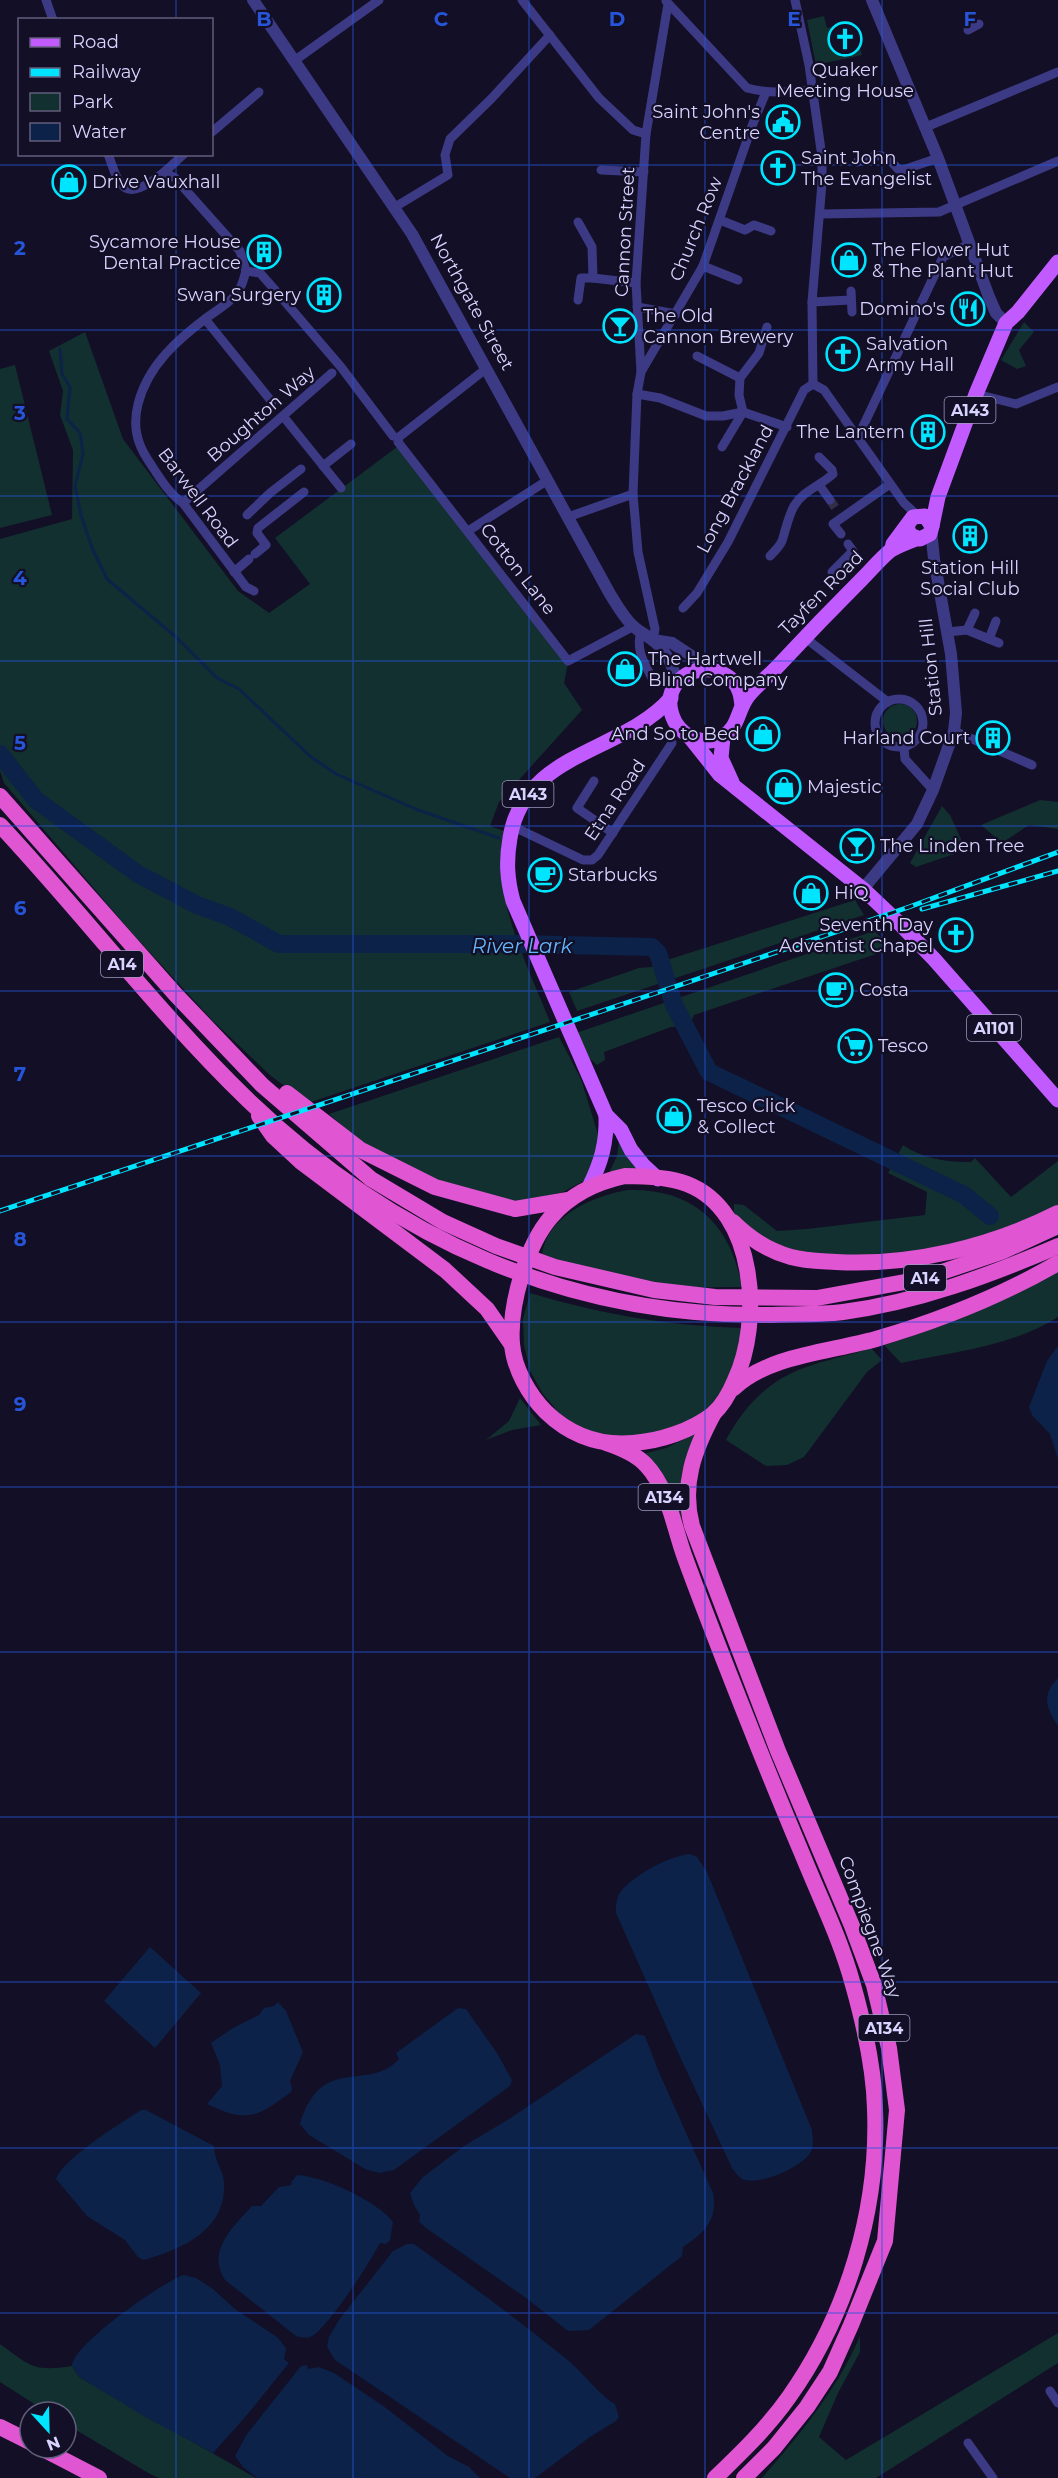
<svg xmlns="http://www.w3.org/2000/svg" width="1058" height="2478" font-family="Montserrat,sans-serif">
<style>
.green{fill:#12302f}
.water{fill:#0c2248}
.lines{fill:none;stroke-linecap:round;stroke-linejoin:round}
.stream{stroke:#0c2248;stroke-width:3}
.river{stroke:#0c2248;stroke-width:18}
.minor-tunnel{stroke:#312d47;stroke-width:9;stroke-dasharray:9 4.5;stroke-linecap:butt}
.minor{stroke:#3d3a85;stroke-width:9}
.tertiary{stroke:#3d3a85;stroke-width:12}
.primary{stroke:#c25bff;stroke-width:15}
.trunk{stroke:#e055d1;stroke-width:16}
.rail-casing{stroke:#00e5ff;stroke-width:5}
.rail{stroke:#130f26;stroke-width:3;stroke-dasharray:9;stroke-linecap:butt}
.grid{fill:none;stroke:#2655da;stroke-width:1.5;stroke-opacity:0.55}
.labels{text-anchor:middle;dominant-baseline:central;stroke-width:4.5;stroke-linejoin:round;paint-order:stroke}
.shield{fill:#130f26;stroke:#9e99be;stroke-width:1.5}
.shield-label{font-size:16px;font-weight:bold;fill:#d9d4ff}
.poi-label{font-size:18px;fill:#d9d4ff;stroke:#130f26;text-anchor:start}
.street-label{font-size:18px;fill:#d9d4ff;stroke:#130f26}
.water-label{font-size:20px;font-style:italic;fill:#62b6ff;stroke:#130f26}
.grid-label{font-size:20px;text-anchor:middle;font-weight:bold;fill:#2655da;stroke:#130f26;stroke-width:4.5;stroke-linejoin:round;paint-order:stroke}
</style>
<rect width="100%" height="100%" fill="#130f26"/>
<g class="green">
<polygon points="824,16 827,28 852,23 862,55 816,65 807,20"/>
<polygon points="1024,322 1034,332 1019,350 1026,366 1017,369 1001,360"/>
<path d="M85,332l38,107 115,152 31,22 41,-29 -35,-46 122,-91 171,216 -4,20 18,27 -83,92 -9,24 14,5c-14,65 23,132 46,191l-242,81 -37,-27 -58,-55 -81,-88 -128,-150 -4,-12v-232l72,-20 1,-69 -13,-35 3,-24 -14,-40z"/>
<polygon points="15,365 52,515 0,528 0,369"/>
<circle cx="900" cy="721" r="17"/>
<polygon points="1040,800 1058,802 1058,829 1029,825 1002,843 981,825"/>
<polygon points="942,806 950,815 966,850 916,867 910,863"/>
<polygon points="855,900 864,915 577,1011 569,992 639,968 651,967 667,960"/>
<polygon points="874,931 886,942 885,951 694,1015 689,1026 671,1027 604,1052 605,1060 597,1065 584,1054 576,1033"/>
<polygon points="559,1037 581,1079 601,1144 584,1181 561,1193 511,1202 433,1179 360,1141 329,1114"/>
<polygon points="619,1141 640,1172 608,1175 617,1156"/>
<path d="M903,1145c19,13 44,18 68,17l4,-4 36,39 47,-36v44l-73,32 -59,14 -52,6 -60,-2 -48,-13 -32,-28v-10l10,1 33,26 30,-2 118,-14 2,-23 -39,-19z"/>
<path d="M628,1190c66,-2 103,35 114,97 -35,0 -72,3 -107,-4 -31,-6 -62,-18 -93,-29 6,-39 51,-58 86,-64z"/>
<path d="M1058,1271v46c-42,28 -107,36 -157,46l-17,-18c61,-18 119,-43 174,-74z"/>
<path d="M530,1293c70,21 139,33 213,35l-10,49 -31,39 -70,25 -50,-12 -22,-15 -17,-20 -13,-23 -6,-26 -1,-26z"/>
<path d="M871,1348l11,12 -15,12 -63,85 -17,8 -21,1 -40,-26c14,-27 36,-53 64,-66 20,-11 58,-18 81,-26z"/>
<polygon points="520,1398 541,1425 512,1430 486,1440 509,1421"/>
<path d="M697,1433c-16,41 -20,57 -13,101l-45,-79 27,-7z"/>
<path d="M1058,2333v30l-182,115h-114c38,-44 75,-88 98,-142v16l-22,41 -19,44 27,23z"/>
<path d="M0,2344c30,22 33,28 72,22l7,11 7,4 170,97h-97l-9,-4 -84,-50v-12h-19l-47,-30z"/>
</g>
<g class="water">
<polygon points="1058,1346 1058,1459 1050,1434 1032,1415 1029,1407 1047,1361"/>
<path d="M1058,1678v48c-12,-18 -17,-31 0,-48z"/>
<path d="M690,1854l7,3 10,15 105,258c0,6 2,14 0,19 -4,16 -51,36 -66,31 -7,-1 -10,-7 -14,-12l-57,-122 -59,-133c0,-7 0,-12 3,-19 12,-18 50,-38 71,-40z"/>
<polygon points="150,1947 201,1993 155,2048 104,2001"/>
<path d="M278,2002l8,9 17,41 -13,29 2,7 -1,4c-35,26 -44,31 -84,12l15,-18 -2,-21 -9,-22 22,-15 26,-13 5,-7 10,-2z"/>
<path d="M458,2008l8,1 31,44 15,27 -2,6 -116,84 -15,3 -14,-4 -56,-34 -9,-11c21,-71 68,-31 99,-65l-3,-6z"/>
<path d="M636,2034l9,2 13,34 55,123c5,27 -9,40 -30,54l-1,9 -93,74 -21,1 -42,-33 -100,-70 -7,-7 1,-6 -6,-10 -4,-12 13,-16 41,-31 45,-27z"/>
<path d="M141,2110h5l68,36c0,14 9,24 10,36 3,48 -42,67 -80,78l-6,-3 -13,-17 -38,-24 -31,-37c8,-21 65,-56 85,-69z"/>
<path d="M297,2175c25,1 81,26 96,47l-3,18 -4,4 -6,-1c-11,21 -48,78 -66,92 -7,4 -11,3 -18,1l-71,-56c-19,-29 8,-53 27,-74h9l18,-19 12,-2 1,-4z"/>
<path d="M407,2244h7c51,37 102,74 150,113 17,13 35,38 51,47l4,13 -3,4 -26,16 -55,41h-25l-175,-118 -8,-13 2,-10 10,-17 54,-69z"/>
<path d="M183,2275l13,3 17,11 22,20 42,28 9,11 -2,11 5,4 -42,52 -34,38 -66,-35 -61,-37 -7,-4 -7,-11c1,-22 90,-83 111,-91z"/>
<polygon points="307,2365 308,2369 319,2367 334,2373 382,2405 448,2456 469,2467 480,2478 257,2478 243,2467 235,2456 247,2434 301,2366"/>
</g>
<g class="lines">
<polyline class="stream" points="60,349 62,374 70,387 67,419 80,433 83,454 75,486 81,515 92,548 107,579 176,637 217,678 239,689 311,757 336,774 418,810 499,838"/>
<polyline class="river" points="0,754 36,800 138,874 197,905 230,917 279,944 517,944 652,947 658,953 674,1005 709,1072 964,1195 990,1216"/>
<polyline class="minor-tunnel" points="830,500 837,510"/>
<g class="minor">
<polyline points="46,0 53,20"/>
<polyline points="522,0 599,98 633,130 646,134"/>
<polyline points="795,0 809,65 822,157 822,183 812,302 813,384"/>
<path d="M666,1l81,87c22,6 42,4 64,2"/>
<polyline points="968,30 979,24"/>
<polyline points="294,61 379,0"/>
<polyline points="926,127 1058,72"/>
<polyline points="212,132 259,92"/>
<path d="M108,154c4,10 7,24 14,31 15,17 51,-21 62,-31"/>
<path d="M857,162c23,-7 25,-12 41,7l5,1 35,-12"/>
<polyline points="601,170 644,172"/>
<polyline points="166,173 175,178 240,251 246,271"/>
<polyline points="395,207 448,175 445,155 450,139 492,98 550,35"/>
<polyline points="820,214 939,212 1058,161"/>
<polyline points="720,220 745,230 754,225 771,231"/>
<polyline points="578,222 592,247 593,278 581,278 578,300"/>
<polyline points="703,266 738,280"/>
<path d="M246,271c-2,6 -3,12 -6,17 -6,12 -20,20 -31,28 -31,23 -61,49 -71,88 -5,21 -2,38 10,56 10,15 20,33 35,43l63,84 8,4"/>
<polyline points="246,271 260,273 275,290 341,367 393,436"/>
<polyline points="593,278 636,283"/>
<polyline points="851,291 852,312"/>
<polyline points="812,302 851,300"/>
<polyline points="637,307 676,314"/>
<polyline points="205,319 272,402"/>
<polyline points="697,356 740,378"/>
<polyline points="487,368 399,437 398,442 568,661 634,626"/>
<polyline points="641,372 703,266 752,126 766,92"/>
<polyline points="813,384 824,390 904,503 917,515"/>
<polyline points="637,394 660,398 706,416 723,416 743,412 787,427"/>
<polyline points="976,394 1016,404 1058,387"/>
<polyline points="283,416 341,488"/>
<polyline points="858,437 943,257 969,244"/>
<polyline points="722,447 743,412 739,395 740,378 759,353 767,327"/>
<polyline points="323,466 351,444"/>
<polyline points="820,486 830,500"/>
<polyline points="183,503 332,373"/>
<polyline points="247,515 270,493 301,469"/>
<polyline points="568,517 633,494"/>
<polyline points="468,531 548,480"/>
<polyline points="841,534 833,524 890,484"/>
<polyline points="255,554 266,545 257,533 258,528 304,492"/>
<path d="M770,556c4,-4 10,-10 12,-15 4,-12 6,-24 12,-35 10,-16 26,-20 39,-32l-1,-4 -13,-13"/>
<polyline points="234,572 249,559"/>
<polyline points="832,572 853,551 848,544"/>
<polyline points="683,608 697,593 728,542 804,390 813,384"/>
<polyline points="967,630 975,613"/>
<path d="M641,632c-6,18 4,32 12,48"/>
<polyline points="947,632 967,630 999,643"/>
<polyline points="804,637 888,702"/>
<polyline points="989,639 996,621"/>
<polyline points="653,640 655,629 638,552 633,494 637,394 641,372 636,283 646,134 668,4"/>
<circle cx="899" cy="723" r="24"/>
<polyline points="954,731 1032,765"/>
<polyline points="904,747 905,759 933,790"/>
<polyline points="594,781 577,808 613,833"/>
<polyline points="512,826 583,860 592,860 598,855 672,743"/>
<polyline points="1050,2391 1058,2403"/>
<polyline points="968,2443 993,2478"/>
</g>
<g class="tertiary">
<path d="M253,0l159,234 198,360c7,11 13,22 22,31 6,6 13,9 19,14 15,10 22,27 26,43"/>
<polyline points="872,0 938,158 989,297 996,313 1006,323"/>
<polyline points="653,640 672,643 713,670"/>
<polyline points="863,889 917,824 933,790 954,731 956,713 951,654 934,559 931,530"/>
</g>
<g class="primary">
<polyline points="932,526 938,497 976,394 1006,323 1018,312 1058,262"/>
<polyline points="892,549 893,544 913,517 925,516 932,526 930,534 920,539 910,535 907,527"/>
<path d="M742,706c-1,-9 -2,-18 -9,-25 -17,-18 -51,-14 -61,10 -4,10 -2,21 3,31 9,15 30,25 47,15 17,-9 15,-27 26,-41 9,-11 22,-21 32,-32 27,-29 54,-57 82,-85 9,-9 19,-21 29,-29 7,-4 17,-8 25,-11"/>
<polyline points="689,736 720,775 863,889 900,924 934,959 1058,1100"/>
<polyline points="723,737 721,758 732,782"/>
<path d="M658,1179l-15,-14 -12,-15 -10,-20 -15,-15 -93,-214c-6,-22 -7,-40 -3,-63 14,-87 112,-84 161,-140"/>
<path d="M589,1187c12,-24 18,-44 17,-72"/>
</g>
<g class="trunk">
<polyline points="0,796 176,995 262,1085 371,1179 443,1222 496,1246 555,1267 654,1290 715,1297 817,1298 921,1279 1001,1252 1058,1226"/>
<path d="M0,825c84,90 159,189 248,275 144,138 318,217 520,215 25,-1 50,0 75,-3 75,-10 145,-36 215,-66"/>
<polyline points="287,1093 361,1150 435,1187 515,1209 568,1200"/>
<polyline points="259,1116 273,1136 300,1161 445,1270 487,1309 512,1345"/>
<path d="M625,1176c19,0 44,1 62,8 70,27 75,139 48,196 -5,12 -13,26 -22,34 -22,17 -53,27 -80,29 -33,3 -63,-8 -87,-31 -17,-17 -32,-43 -34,-68 -3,-38 14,-98 39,-127 19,-22 46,-35 74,-41z"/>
<path d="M733,1222c16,16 36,29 58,35 14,4 30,4 45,5 76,4 154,-15 222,-49"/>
<path d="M734,1388c35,-33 96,-36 142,-49 62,-18 125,-43 182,-76"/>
<path d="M714,1413c-20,37 -33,71 -22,113l86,225 74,175 22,59 15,63 8,62 -12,131 -34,84 -21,47 -23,35 -33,41 -30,30"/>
<path d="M606,1443c15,5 30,11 40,22 22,23 28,62 38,90 13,36 27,72 41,108 25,64 51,129 78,193 17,42 38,84 50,129 11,39 21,83 22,124 4,101 -28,206 -86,288 -21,30 -48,56 -74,81"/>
<polyline points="0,2427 30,2442"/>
<polyline points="41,2448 99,2478"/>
</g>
<g class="rail-casing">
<g id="rail">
<polyline points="922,909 1058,871"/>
<polyline points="0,1211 662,991 909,907 1058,852"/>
</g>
</g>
<use href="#rail" class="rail"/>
</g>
<path class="grid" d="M176,0v20M353,0v2478M529,0v2478M705,0v2478M882,0v2478M176,154v2324M0,165h1058M0,330h1058M0,496h1058M0,661h1058M0,826h1058M0,991h1058M0,1156h1058M0,1322h1058M0,1487h1058M0,1652h1058M0,1817h1058M0,1982h1058M0,2148h1058M0,2313h1058"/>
<defs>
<g id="church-ring" transform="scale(1.725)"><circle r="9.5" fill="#130f26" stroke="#00e5ff" stroke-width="1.5"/><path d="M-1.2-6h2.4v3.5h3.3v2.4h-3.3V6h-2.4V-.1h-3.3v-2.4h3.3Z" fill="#00e5ff"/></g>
<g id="civic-ring" transform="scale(1.725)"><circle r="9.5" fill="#130f26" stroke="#00e5ff" stroke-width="1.5"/><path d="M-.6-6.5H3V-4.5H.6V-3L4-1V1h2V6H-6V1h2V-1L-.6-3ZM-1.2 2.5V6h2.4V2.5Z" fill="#00e5ff"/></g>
<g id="shop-ring" transform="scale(1.725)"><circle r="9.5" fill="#130f26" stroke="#00e5ff" stroke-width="1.5"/><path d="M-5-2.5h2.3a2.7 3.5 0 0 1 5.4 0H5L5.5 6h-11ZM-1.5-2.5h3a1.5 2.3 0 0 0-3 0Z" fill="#00e5ff"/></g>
<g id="building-ring" transform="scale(1.725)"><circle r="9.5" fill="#130f26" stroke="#00e5ff" stroke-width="1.5"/><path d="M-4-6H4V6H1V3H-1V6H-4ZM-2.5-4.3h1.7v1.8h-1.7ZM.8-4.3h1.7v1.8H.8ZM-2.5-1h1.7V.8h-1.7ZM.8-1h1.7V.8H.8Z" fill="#00e5ff"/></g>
<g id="restaurant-ring" transform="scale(1.725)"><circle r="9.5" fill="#130f26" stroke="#00e5ff" stroke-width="1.5"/><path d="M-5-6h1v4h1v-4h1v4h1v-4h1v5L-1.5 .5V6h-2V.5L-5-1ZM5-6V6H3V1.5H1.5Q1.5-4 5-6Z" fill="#00e5ff"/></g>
<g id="bar-ring" transform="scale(1.725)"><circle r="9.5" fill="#130f26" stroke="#00e5ff" stroke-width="1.5"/><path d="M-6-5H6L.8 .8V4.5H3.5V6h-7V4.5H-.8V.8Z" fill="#00e5ff"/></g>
<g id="cafe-ring" transform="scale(1.725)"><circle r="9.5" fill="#130f26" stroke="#00e5ff" stroke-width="1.5"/><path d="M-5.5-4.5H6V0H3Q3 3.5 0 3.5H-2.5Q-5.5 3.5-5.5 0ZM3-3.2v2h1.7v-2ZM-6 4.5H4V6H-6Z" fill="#00e5ff"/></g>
<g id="supermarket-ring" transform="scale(1.725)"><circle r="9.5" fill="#130f26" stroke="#00e5ff" stroke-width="1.5"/><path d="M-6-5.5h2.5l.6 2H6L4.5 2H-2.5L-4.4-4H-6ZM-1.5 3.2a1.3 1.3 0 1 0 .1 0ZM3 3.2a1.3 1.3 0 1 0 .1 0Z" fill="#00e5ff"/></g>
</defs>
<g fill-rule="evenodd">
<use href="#church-ring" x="845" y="39"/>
<use href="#civic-ring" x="783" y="122"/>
<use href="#church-ring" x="778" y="168"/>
<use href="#shop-ring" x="69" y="182"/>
<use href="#building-ring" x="264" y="252"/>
<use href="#shop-ring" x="849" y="260"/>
<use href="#building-ring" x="324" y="295"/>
<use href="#restaurant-ring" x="968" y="309"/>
<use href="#bar-ring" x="620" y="326"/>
<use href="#church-ring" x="843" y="354"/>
<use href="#building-ring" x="928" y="432"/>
<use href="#building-ring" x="970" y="536"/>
<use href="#shop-ring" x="625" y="669"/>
<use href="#shop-ring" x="763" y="734"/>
<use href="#building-ring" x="993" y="738"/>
<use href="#shop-ring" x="784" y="787"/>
<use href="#bar-ring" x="857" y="846"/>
<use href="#cafe-ring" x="545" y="875"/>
<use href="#shop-ring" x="811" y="893"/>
<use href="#church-ring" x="956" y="935"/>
<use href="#cafe-ring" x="836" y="990"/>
<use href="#supermarket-ring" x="855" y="1046"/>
<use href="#shop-ring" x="674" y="1116"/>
</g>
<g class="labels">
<g class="shield">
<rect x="944.5" y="397" width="51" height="26" rx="4.5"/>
<rect x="502.5" y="781" width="51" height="26" rx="4.5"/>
<rect x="101" y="951" width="42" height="26" rx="4.5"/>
<rect x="967" y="1015" width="54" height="26" rx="4.5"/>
<rect x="904" y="1265" width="42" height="26" rx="4.5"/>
<rect x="638.5" y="1484" width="51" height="26" rx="4.5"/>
<rect x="858.5" y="2015" width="51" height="26" rx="4.5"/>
</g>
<g class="shield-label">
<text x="970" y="410">A143</text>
<text x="528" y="794">A143</text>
<text x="122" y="964">A14</text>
<text x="994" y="1028">A1101</text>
<text x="925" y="1278">A14</text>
<text x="664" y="1497">A134</text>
<text x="884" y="2028">A134</text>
</g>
<g class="poi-label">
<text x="845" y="70" text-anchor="middle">Quaker<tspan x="845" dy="21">Meeting House</tspan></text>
<text x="760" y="112" text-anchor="end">Saint John's<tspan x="760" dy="21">Centre</tspan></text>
<text x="801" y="158">Saint John<tspan x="801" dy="21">The Evangelist</tspan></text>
<text x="92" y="182">Drive Vauxhall</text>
<text x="241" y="242" text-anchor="end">Sycamore House<tspan x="241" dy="21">Dental Practice</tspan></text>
<text x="872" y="250">The Flower Hut<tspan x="872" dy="21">&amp; The Plant Hut</tspan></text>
<text x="301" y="295" text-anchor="end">Swan Surgery</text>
<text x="945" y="309" text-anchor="end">Domino's</text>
<text x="643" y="316">The Old<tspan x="643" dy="21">Cannon Brewery</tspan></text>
<text x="866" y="344">Salvation<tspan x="866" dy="21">Army Hall</tspan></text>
<text x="905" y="432" text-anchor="end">The Lantern</text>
<text x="970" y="568" text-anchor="middle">Station Hill<tspan x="970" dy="21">Social Club</tspan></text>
<text x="648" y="659">The Hartwell<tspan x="648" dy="21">Blind Company</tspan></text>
<text x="740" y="734" text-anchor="end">And So to Bed</text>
<text x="970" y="738" text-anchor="end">Harland Court</text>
<text x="807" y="787">Majestic</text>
<text x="880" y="846">The Linden Tree</text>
<text x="568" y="875">Starbucks</text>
<text x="834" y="893">HiQ</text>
<text x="933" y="925" text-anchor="end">Seventh Day<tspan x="933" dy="21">Adventist Chapel</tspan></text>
<text x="859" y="990">Costa</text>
<text x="878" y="1046">Tesco</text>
<text x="697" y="1106">Tesco Click<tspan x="697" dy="21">&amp; Collect</tspan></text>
</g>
<g class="street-label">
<text transform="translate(696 229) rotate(-68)">Church Row</text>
<text transform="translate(625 232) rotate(-87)">Cannon Street</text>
<text transform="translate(472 302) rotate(61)">Northgate Street</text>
<text transform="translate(261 414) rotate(-41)">Boughton Way</text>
<text transform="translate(735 489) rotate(-62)">Long Brackland</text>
<text transform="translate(198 498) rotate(53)">Barwell Road</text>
<text transform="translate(518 569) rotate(52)">Cotton Lane</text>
<text transform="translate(821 593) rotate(-45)">Tayfen Road</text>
<text transform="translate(931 667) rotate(-96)">Station Hill</text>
<text transform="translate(615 800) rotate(-56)">Etna Road</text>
<text transform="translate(870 1927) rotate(70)">Compiegne Way</text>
</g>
<g class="water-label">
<text x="522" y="946">River Lark</text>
</g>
</g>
<g class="grid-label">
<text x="264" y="26">B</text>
<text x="441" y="26">C</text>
<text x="617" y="26">D</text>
<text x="794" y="26">E</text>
<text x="970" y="26">F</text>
<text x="20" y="255">2</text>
<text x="20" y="420">3</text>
<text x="20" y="585">4</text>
<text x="20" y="750">5</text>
<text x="20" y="915">6</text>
<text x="20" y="1081">7</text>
<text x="20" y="1246">8</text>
<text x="20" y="1411">9</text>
</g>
<rect x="18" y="18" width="195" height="138" fill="#130f26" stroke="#625e7d" stroke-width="1.5"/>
<rect x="30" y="38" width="30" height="9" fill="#c25bff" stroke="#625e7d" stroke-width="1.5"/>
<text x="72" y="48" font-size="18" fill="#d9d4ff">Road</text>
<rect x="30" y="68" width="30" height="9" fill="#00e5ff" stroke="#625e7d" stroke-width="1.5"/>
<text x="72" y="78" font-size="18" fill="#d9d4ff">Railway</text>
<rect x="30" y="93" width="30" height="18" fill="#12302f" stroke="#625e7d" stroke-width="1.5"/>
<text x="72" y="108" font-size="18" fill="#d9d4ff">Park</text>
<rect x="30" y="123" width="30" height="18" fill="#0c2248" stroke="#625e7d" stroke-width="1.5"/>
<text x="72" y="138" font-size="18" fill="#d9d4ff">Water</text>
<g transform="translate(48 2430) rotate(158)"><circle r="28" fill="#130f26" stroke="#625e7d" stroke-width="1.5"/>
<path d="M0-4.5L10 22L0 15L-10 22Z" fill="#00e5ff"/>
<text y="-9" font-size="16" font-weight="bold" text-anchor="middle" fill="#d9d4ff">N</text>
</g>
</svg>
